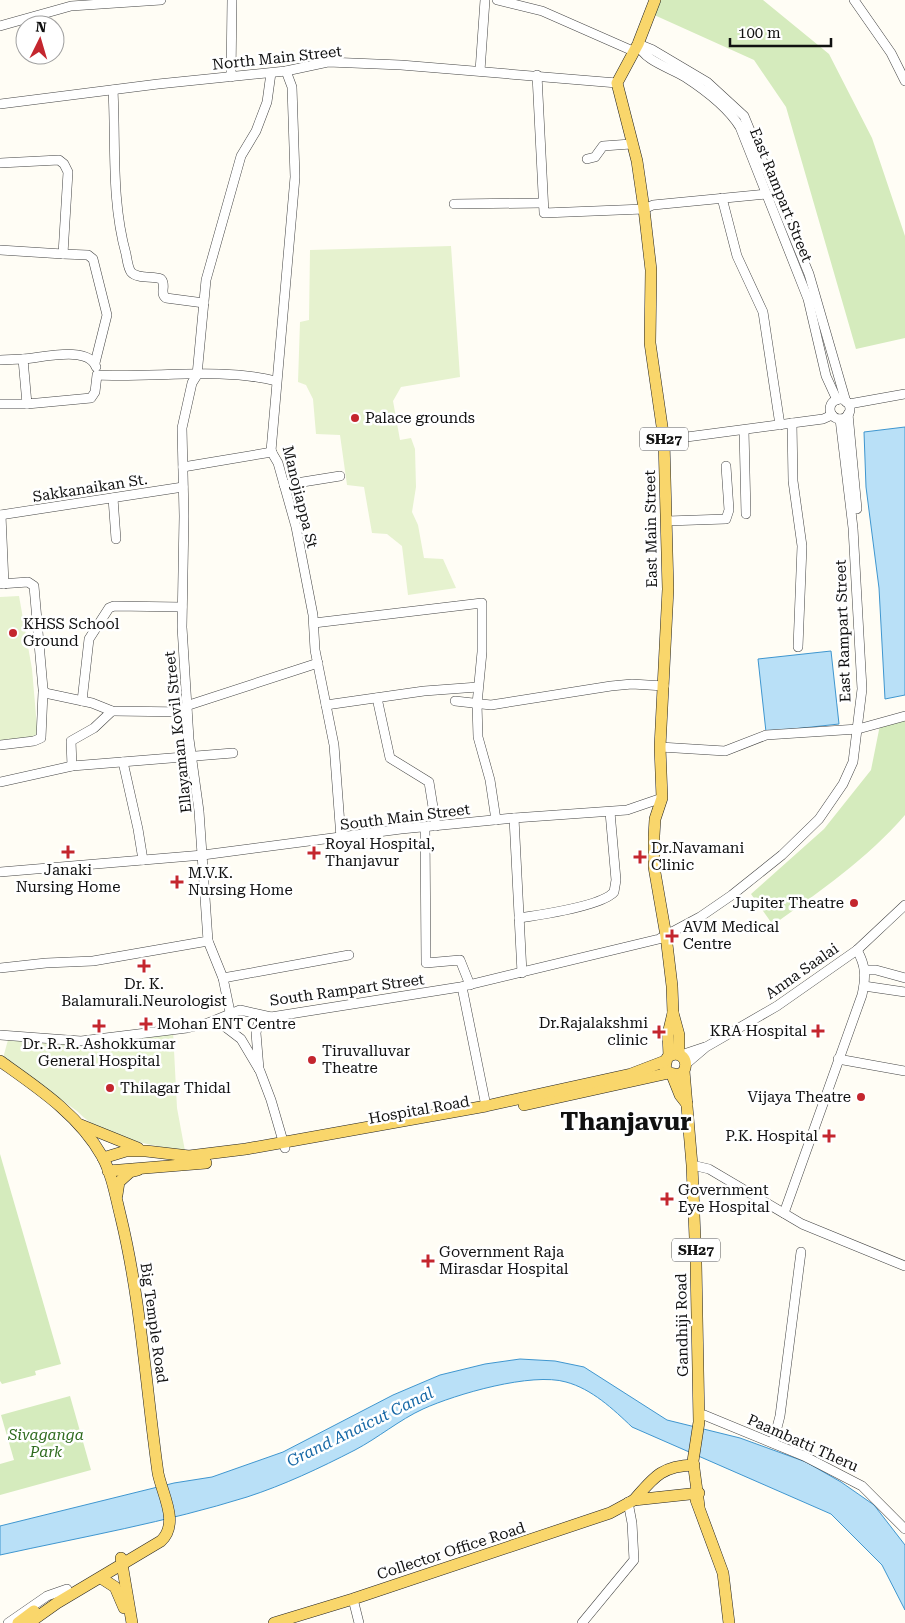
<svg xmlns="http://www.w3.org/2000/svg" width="905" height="1623" font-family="'Roboto Serif',serif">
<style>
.green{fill:#d5ebbd}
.pitch{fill:#e6f2cf}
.water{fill:#b9e0f7;stroke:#3f96cf}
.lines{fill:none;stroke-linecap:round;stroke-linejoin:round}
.minor-casing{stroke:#444;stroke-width:10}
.major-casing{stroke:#222;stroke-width:12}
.minor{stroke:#fff;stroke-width:9}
.major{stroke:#f9d66b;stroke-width:11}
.poi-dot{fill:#c4262e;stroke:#fff;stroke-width:2}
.labels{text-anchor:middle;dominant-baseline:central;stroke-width:5;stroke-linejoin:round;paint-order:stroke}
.shield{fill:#fff;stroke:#585858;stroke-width:1}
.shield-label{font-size:14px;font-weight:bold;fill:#111}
.street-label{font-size:15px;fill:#111;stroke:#fff}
.poi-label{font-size:15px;fill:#111;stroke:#fff;text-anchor:start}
.park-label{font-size:15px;font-style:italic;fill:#2f6b1f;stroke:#fff}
.water-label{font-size:16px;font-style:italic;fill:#1768a6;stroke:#fff}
.town-label{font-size:25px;font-weight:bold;fill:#111;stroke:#fff}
</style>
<rect width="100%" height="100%" fill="#fffdf5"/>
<g class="green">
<polygon points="657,0 763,0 829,54 872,138 905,236 905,338 856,349 786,107 754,60 652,14"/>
<path d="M905,716v99c-37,43 -86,77 -132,110l-22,-31 73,-65 47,-59 9,-45z"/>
<polygon points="0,1154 61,1364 35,1371 36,1375 2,1384 0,1381"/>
<polygon points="70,1396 91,1470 0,1495 0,1464 14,1460 1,1415"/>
</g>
<g class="pitch">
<polygon points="451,246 460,377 401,387 393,401 400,440 411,438 415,449 416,487 412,512 418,525 424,558 443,559 456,588 408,595 402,546 387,534 372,533 364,487 347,485 340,435 316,434 313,399 306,385 298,382 300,322 309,320 310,250"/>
<polygon points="19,596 32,669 38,739 0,742 0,597"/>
<path d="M173,1031l4,77 8,43c-35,-6 -83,-13 -108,-40l-74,-53 5,-18 38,3z"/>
</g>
<g class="water">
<polygon points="905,427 905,695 885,699 879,588 866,487 864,432"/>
<polygon points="831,651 839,724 766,732 758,659"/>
<path d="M520,1359l35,2 29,6 83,53 73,18 66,24 35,20 33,23 31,40v65l-23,-45 -51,-51 -199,-87c-19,-18 -40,-38 -66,-45 -34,-10 -110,12 -143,27 -24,11 -45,29 -68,41 -35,18 -71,35 -108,47 -80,25 -165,40 -247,58v-29l174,-43 38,-6 71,-25 110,-57 47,-20 45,-11z"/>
</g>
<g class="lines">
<g class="minor-casing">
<g id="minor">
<polyline points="497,0 542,11 633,51"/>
<polyline points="854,0 891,53 905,81"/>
<polyline points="0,26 71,6 161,0"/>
<polyline points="638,44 653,50 707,82 744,116 809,274 846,402"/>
<path d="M638,44c6,17 33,24 47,33 20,13 42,29 55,50l68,172 18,77 11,24"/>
<polyline points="286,71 292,87 295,177 271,451 278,463 296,527 313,615 315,650 334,745 341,838"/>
<polyline points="480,71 485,0"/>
<polyline points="537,75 544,213 644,209 653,205 766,194"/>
<polyline points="231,77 232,0"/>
<path d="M113,90c3,55 -2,110 13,164 1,5 2,14 5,18 6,7 22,4 30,7 6,6 -2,14 5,19l38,5"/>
<polyline points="0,104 158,84 286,71 328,62 401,65 617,83"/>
<polyline points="587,159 595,157 603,146 631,144"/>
<polyline points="0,163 59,160 64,164 68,172 63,254 0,250"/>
<polyline points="722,198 737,256 763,312 780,425"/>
<polyline points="454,204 542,203"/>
<polyline points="63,254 88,255 93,259 107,315 95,363"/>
<path d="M23,359c18,-1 66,-14 73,8"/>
<path d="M0,360l23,-1 4,45 64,-6 4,-6 2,-17c58,3 123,-8 179,6"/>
<circle cx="840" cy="409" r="10"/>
<polyline points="0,404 27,404"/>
<polyline points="849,404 905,394"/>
<polyline points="848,414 857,509"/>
<polyline points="792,423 793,481 802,546 798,647"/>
<polyline points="744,430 746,514"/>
<polyline points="664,440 823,419 832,415"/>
<polyline points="183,467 272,452"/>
<polyline points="284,485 340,476"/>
<polyline points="113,498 116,539"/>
<polyline points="0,515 183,487"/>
<polyline points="1,515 4,584"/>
<polyline points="667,521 726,519 729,510 726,466"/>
<polyline points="0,584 28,582 34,586 43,689 45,693 92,703 112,711 187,712"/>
<polyline points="314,623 482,603 482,652 477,704 478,737 490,780 496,820"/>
<polyline points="377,698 390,758 429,782 436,826"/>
<polyline points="82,701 89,639 109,608 114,606 182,607"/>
<polyline points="455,701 491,705 611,686 632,684 664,686"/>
<polyline points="326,705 424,691 478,687"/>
<polyline points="186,706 318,663"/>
<polyline points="0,745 34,741 41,738 43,692"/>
<polyline points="660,747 725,751 766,735 858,729 905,716"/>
<polyline points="123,762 138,829 143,860"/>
<polyline points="72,766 71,741 94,728 112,711"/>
<polyline points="0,782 72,766 233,753"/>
<polyline points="514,818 522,973"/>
<polyline points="425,827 426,963 460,960 470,985"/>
<polyline points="0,872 203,855 401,829 514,818 627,810 662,798"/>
<path d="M519,918c21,-3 83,-12 95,-26l2,-12 -6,-68"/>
<polyline points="208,941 223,978 230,1012"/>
<polyline points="0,968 46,963 93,961 208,941 199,811 189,739 182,627 184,516 182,428 192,383 197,375 206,280 241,156 256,131 267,102 271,73"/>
<polyline points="865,970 876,970 905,978"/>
<polyline points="223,978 349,955"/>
<polyline points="864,986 905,992"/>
<polyline points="462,987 486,1106"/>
<polyline points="208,1023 224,1026 241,1039 260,1071 271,1100 285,1148"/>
<polyline points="0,1035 81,1041 187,1028 208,1023 240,1010 271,1017 460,987 659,939 700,917 732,895 782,855 819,819 843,784 853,762 862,689 853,528 840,419"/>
<polyline points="681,1055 705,1047"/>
<polyline points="838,1059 905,1071"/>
<polyline points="686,1064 706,1047 777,1006 857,950 905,905"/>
<polyline points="259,1069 256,1033 258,1024 271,1017"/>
<polyline points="692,1165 709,1169 802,1224 905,1266"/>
<path d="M784,1213l78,-218c4,-18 4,-29 -5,-45"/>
<polyline points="704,1415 804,1456 862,1486 905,1529"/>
<polyline points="773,1443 780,1416 801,1252"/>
<polyline points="353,1599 359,1623"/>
<polyline points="8,1623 47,1596 67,1589"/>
<polyline points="582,1623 634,1560 632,1523 628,1502"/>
</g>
</g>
<g class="major-casing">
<g id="major">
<polyline points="655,0 638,44 617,83 637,161 644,209 651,270 650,343 664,440 668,589 660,747 662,798 655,819 654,836 654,867 666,936 672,986 673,1013 668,1034 669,1056"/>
<polyline points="673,1013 679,1035 679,1054"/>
<path d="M0,1061c38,27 79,54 102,95 10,18 14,42 19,62 20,83 25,170 37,255 4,21 22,50 3,68l-104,62 -28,20"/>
<path d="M684,1071l-5,4 -10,-2 -4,-5 2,-10c10,-9 23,0 17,13l8,94 4,98 3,159 -6,39 6,45"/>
<polyline points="672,1075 680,1095 687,1104"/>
<polyline points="524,1105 669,1073"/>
<polyline points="81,1125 138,1148"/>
<polyline points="103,1158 126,1151 146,1151 189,1156 246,1149 486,1106 631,1074 665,1061"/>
<polyline points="108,1171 206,1163"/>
<polyline points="117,1195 119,1182 130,1172 138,1170"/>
<path d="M634,1500c20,-23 27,-34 60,-35"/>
<polyline points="696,1500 723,1573 729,1623"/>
<polyline points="121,1558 132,1623"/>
<polyline points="101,1578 115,1587 124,1608"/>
<polyline points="18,1623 34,1611"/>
<polyline points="274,1623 353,1599 610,1513 634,1500 699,1493"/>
</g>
</g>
<use href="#minor" class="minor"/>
<use href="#major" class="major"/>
</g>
<g class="poi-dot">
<circle cx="355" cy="418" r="5"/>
<circle cx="13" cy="633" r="5"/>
<path d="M65.5 844.5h5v5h5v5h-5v5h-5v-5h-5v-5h5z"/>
<path d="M311.5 845.5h5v5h5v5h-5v5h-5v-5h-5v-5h5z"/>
<path d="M637.5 849.5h5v5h5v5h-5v5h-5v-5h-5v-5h5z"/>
<path d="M174.5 874.5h5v5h5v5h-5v5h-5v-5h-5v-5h5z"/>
<circle cx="854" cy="903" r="5"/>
<path d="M669.5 928.5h5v5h5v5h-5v5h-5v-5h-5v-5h5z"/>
<path d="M141.5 958.5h5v5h5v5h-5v5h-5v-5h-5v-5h5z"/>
<path d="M143.5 1016.5h5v5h5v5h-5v5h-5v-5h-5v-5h5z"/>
<path d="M96.5 1018.5h5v5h5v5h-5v5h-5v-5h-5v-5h5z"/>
<path d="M815.5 1023.5h5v5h5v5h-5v5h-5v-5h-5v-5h5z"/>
<path d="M656.5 1024.5h5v5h5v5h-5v5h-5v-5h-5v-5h5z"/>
<circle cx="312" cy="1060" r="5"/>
<circle cx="110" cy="1088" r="5"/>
<circle cx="861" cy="1097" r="5"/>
<path d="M826.5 1128.5h5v5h5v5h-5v5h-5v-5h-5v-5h5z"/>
<path d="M664.5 1191.5h5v5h5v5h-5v5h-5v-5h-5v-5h5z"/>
<path d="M425.5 1253.5h5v5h5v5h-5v5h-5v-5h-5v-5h5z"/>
</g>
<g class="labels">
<g class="shield">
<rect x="640" y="427.5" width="48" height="23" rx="4"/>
<rect x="672" y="1238.5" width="48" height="23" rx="4"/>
</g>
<g class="shield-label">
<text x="664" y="439">SH27</text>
<text x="696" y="1250">SH27</text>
</g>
<g class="street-label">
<text transform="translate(277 58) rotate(-6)">North Main Street</text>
<text transform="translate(781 195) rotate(68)">East Rampart Street</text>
<text transform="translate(90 488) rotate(-9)">Sakkanaikan St.</text>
<text transform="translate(300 497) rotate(76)">Manojiappa St</text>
<text transform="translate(651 529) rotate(-91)">East Main Street</text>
<text transform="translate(843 631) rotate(-92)">East Rampart Street</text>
<text transform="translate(178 732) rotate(-96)">Ellayaman Kovil Street</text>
<text transform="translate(405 817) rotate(-7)">South Main Street</text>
<text transform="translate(802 971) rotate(-35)">Anna Saalai</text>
<text transform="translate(347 990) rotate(-8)">South Rampart Street</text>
<text transform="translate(419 1110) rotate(-10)">Hospital Road</text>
<text transform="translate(154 1323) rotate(82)">Big Temple Road</text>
<text transform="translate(682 1325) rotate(-91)">Gandhiji Road</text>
<text transform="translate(803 1443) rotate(24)">Paambatti Theru</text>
<text transform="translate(451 1551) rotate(-18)">Collector Office Road</text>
</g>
<g class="poi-label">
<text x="365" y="418">Palace grounds</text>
<text x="23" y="624">KHSS School<tspan x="23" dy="17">Ground</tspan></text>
<text x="325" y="844">Royal Hospital,<tspan x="325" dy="17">Thanjavur</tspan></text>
<text x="651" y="848">Dr.Navamani<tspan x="651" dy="17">Clinic</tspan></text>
<text x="68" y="870" text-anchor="middle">Janaki<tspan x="68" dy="17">Nursing Home</tspan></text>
<text x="188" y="873">M.V.K.<tspan x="188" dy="17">Nursing Home</tspan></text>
<text x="844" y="903" text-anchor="end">Jupiter Theatre</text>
<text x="683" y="927">AVM Medical<tspan x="683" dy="17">Centre</tspan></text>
<text x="144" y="984" text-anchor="middle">Dr. K.<tspan x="144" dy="17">Balamurali.Neurologist</tspan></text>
<text x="648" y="1023" text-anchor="end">Dr.Rajalakshmi<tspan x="648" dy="17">clinic</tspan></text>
<text x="157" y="1024">Mohan ENT Centre</text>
<text x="807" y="1031" text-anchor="end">KRA Hospital</text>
<text x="99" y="1044" text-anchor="middle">Dr. R. R. Ashokkumar<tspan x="99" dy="17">General Hospital</tspan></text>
<text x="322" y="1051">Tiruvalluvar<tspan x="322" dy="17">Theatre</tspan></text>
<text x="120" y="1088">Thilagar Thidal</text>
<text x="851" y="1097" text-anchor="end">Vijaya Theatre</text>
<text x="818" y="1136" text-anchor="end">P.K. Hospital</text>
<text x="678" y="1190">Government<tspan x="678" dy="17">Eye Hospital</tspan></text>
<text x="439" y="1252">Government Raja<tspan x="439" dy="17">Mirasdar Hospital</tspan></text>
</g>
<g class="park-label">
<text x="46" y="1435">Sivaganga<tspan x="46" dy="17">Park</tspan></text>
</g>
<g class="water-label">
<text transform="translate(360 1427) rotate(-26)">Grand Anaicut Canal</text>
</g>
<g class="town-label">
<text x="626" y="1121">Thanjavur</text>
</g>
</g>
<g transform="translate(40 40) rotate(5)"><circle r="24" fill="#ffffff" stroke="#a0a0a0"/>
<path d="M0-4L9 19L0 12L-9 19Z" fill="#c4262e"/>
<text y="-8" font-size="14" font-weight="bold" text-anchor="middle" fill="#111111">N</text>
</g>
<path d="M730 38v8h101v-8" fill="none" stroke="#111111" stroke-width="2.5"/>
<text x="738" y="38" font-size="15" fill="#111111" stroke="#ffffff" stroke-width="4" paint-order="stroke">100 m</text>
</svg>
